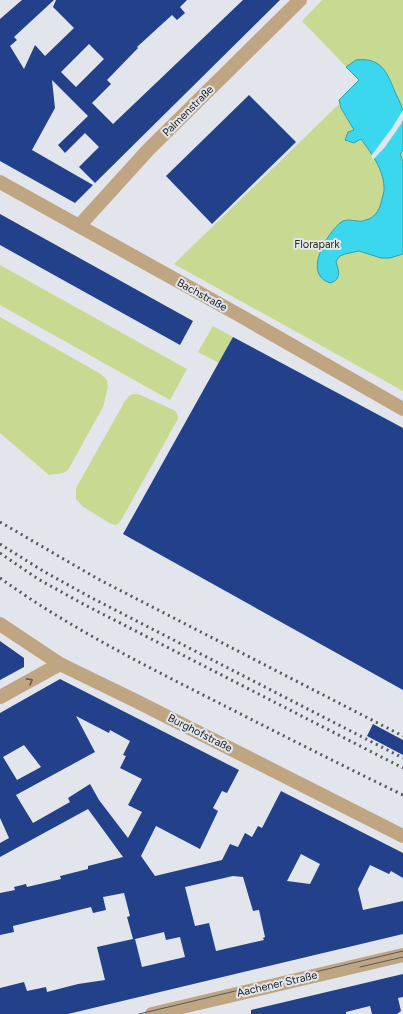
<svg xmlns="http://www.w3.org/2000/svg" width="403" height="1014" font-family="Figtree,sans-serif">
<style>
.green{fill:#c8d992}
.water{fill:#3bd7ee;stroke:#329fb0}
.pier{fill:#e2e6ec}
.building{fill:#22418a;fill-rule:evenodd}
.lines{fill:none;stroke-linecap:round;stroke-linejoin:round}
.minor{stroke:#bfa581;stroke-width:14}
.tram{stroke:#56585c;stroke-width:1}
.rail{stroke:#56585c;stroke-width:3;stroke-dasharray:2 4;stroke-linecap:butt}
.oneway{stroke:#655a4c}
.labels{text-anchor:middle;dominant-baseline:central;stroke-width:4;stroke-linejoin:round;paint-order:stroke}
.street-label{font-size:11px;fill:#1c1d20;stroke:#e2e6ec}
.park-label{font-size:11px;fill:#2a3207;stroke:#e2e6ec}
</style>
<rect width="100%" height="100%" fill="#e2e6ec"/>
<g class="green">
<polygon points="322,0 403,0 403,391 174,264 340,103 339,100 359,80 302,21"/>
<polygon points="0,265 187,369 170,400 0,305"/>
<polygon points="0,317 101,374 107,380 108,387 103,407 68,470 63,473 49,475 0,433"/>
<polygon points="213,326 233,337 219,363 198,352"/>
<polygon points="133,394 138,394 174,410 177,413 178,419 120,522 116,525 111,524 82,506 76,499 76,488 125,401 129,396"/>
</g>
<path class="water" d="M356,60c25,-3 31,12 39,32 3,6 7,14 8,20 0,13 0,26 0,38 -4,4 -2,7 0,11v93l-13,4h-9l-22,-7 -14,3 -5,2 -4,5c2,9 7,18 -6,22 -28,-9 -3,-49 10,-60 8,-7 17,1 26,-3 8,-2 13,-9 15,-17 1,-4 2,-8 3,-12 1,-20 -12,-37 -23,-52l-7,4 -9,-3 3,-8 6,-2 -13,-22 -2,-8 20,-20 -13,-13z"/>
<polygon class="pier" points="403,110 403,120 401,124 385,147 373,160 371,156 392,128"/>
<g class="building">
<path d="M22,0h32l-40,37 3,3 -7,6 14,23 11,-24 10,11 29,-28 -21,-21 3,-7h131l-7,7 5,6 -8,7 -5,-5 -35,32 1,1 -31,32 4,4 -19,19 21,21 130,-124h37l-185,183 -16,-16 20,-20 -14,-14 -20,20 -7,-8 30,-29 -36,-36 3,28 -23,42 61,35 -18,18 -75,-42v-142zM89,44l15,15 -28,28 -15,-15z"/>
<polygon points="249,95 296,142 212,224 166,176"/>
<polygon points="0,214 193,321 180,345 0,245"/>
<polygon points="233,337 403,428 403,690 123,534"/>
<polygon points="0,641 24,658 24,667 0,680"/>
<path d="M60,679l179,91 -12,23 -5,-2 -9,17 5,3 -18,38 -44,-23 -15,30 14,20 67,-16 8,-16 8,3 7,-14 7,4 6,-11 4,2 19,-37 122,62v25l-12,-7 -2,3 -19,-9 -12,24 5,21 40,-9v33l-335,80h-68v-26l24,-6 3,9 19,-4 1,5 31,-8 27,-4 -8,-33 36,-8 -6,-22 3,-1 -6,-23 -21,4 3,13 -13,3 -2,-6 -78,19 1,6 -14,3v-42l15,-3 -1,-3 12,-3 1,3 34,-8 -1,-3 28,-7v-3l35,-9 -35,-48 -88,48v-14l9,-5 -9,-20v-105zM76,716l33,17 1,-3 20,11 -7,14 3,1 -6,12 22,11 -14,26 14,7 -14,26 -29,-38 -9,-16 -22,14 2,4 -37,21 -17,-28 79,-43zM24,745l17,22 -24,13 -14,-23zM301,854l19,10 -10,20 -23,-3zM233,876l10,1 10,34 6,-1 6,27 -2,1 1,2 -48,11 -7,-28 -14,3 -10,-39zM164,932l2,8 14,-3 5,20 -43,10 -7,-28z"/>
<polygon points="373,724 403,740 403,755 367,736"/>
<polygon points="403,974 403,997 398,998 401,1011 397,1014 372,1014 370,1006 346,1012 346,1014 251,1014 251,1010"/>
</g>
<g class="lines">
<g class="minor">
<polyline points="0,182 239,315 403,409"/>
<polyline points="79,226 148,150 300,0"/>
<polyline points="0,624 60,664 136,701 403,836"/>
<polyline points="0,697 60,664"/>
<polyline points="152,1014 403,955"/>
</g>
<g class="tram">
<polyline points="360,967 403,957"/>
<polyline points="139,1014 403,951"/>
</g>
<g class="rail">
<polyline points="0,522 98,579 403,736"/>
<polyline points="0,544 43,571 90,597 403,758"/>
<polyline points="0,553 38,579 85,605 403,768"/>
<path d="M0,578c68,49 144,87 219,125 61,31 122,62 184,92"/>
</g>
</g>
<defs><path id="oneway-chevron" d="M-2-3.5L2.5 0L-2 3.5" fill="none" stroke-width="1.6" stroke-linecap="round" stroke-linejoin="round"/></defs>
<use class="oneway" href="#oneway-chevron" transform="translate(30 681) rotate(-29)"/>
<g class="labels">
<g class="street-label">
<text transform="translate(188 111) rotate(-45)">Palmenstraße</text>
<text transform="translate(202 295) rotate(29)">Bachstraße</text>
<text transform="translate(200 733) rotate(27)">Burghofstraße</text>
<text transform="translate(277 984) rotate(-13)">Aachener Straße</text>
</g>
<g class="park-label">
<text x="317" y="244">Florapark</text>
</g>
</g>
</svg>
